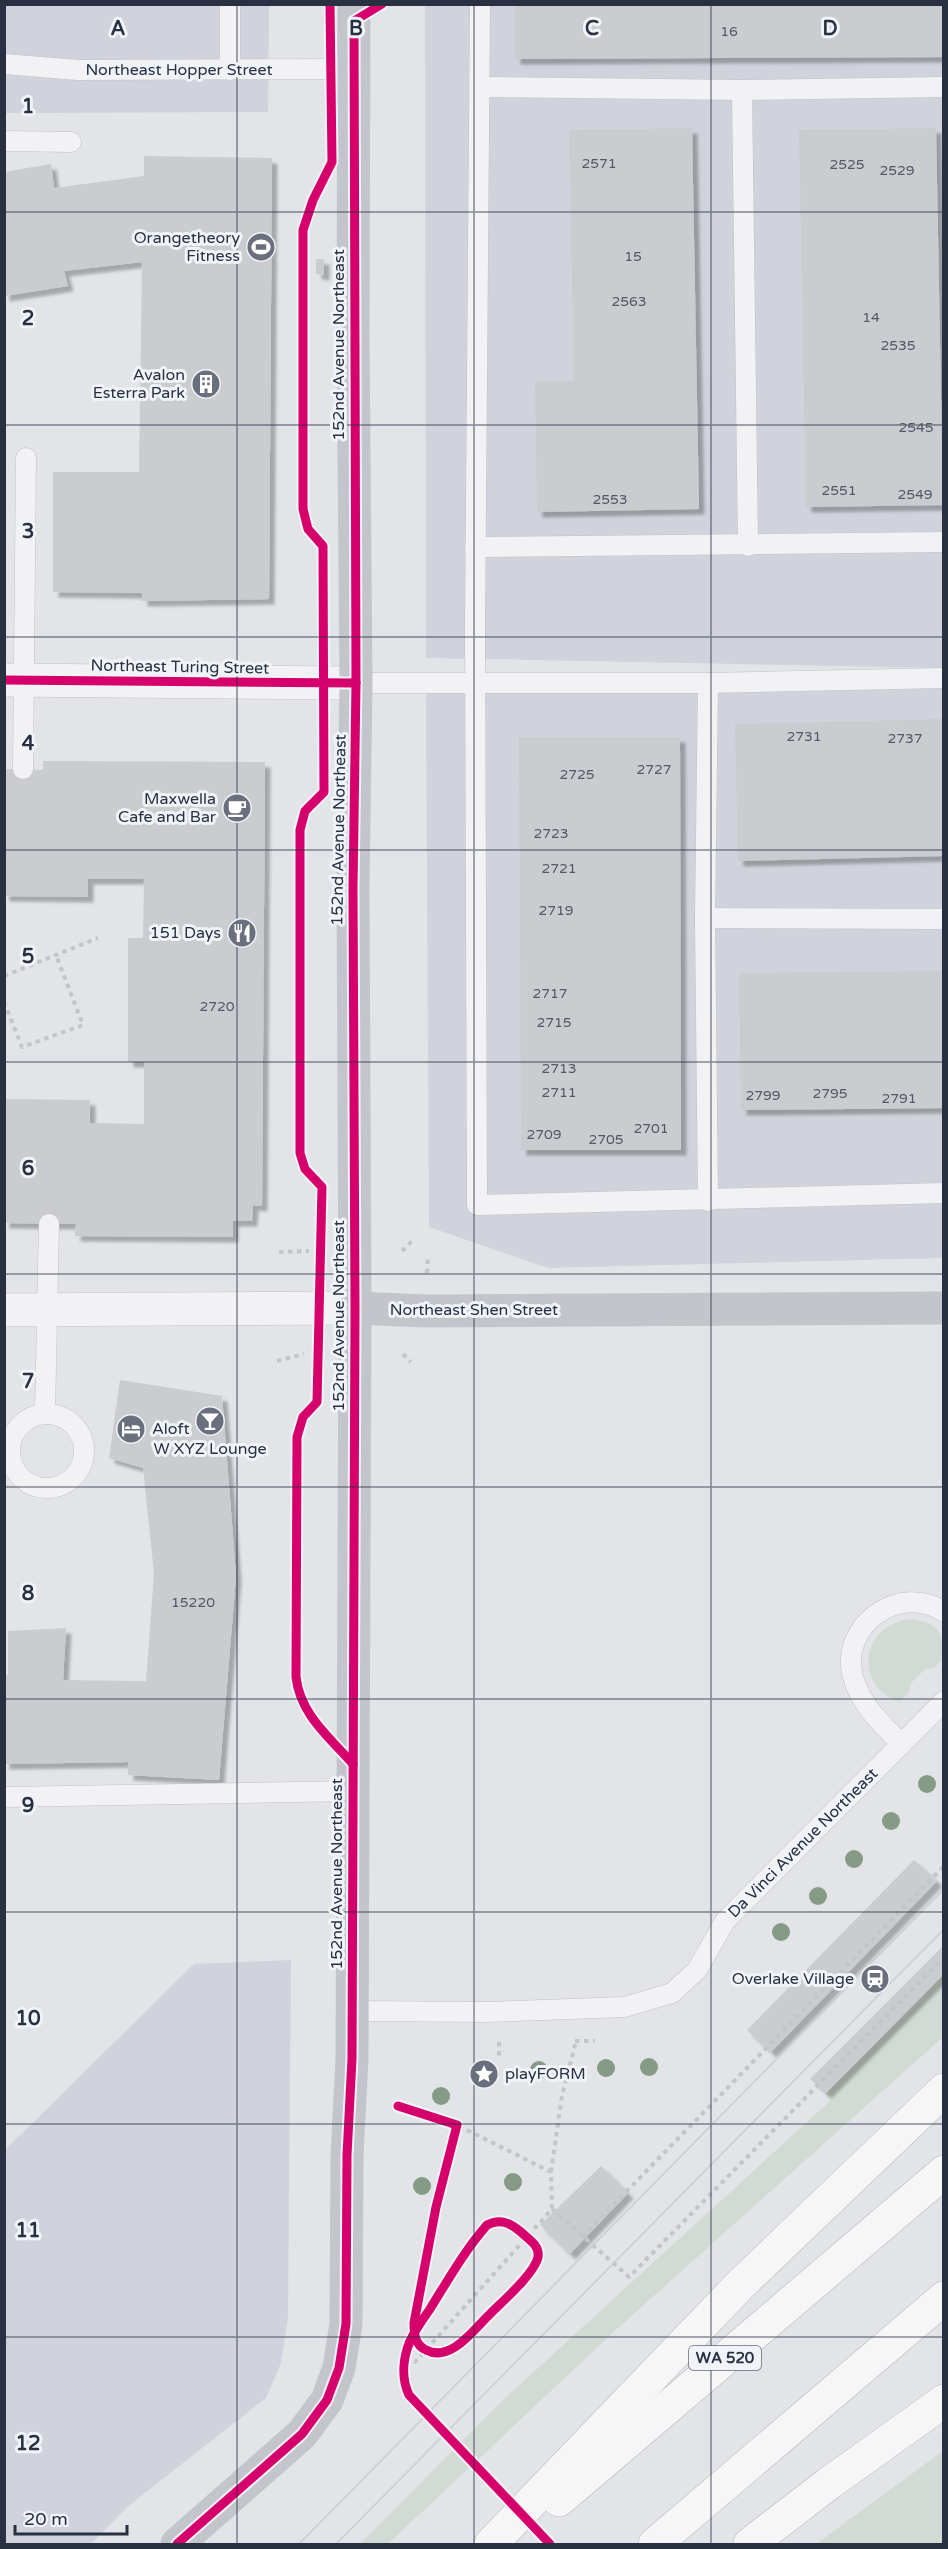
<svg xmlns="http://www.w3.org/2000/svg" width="948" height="2549" font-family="'Varela Round',sans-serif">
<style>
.built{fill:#d0d3db}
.green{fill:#d2dbd3}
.building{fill:#caccd0;filter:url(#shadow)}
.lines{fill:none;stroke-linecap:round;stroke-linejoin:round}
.lane-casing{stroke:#c0c2c6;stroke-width:21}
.street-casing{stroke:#c0c2c6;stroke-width:34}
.highway-casing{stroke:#b4b7bc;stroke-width:34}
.path{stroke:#c4c5cb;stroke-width:4;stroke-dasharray:4.5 4.5;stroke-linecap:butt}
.lane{stroke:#f2f2f4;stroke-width:20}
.street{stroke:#f2f2f4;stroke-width:33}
.secondary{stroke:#c3c5ca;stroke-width:33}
.highway{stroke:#f6f6f7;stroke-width:33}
.tram{stroke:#cbcccf;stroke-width:1.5}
.cycleway-casing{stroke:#f0f3f7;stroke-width:13}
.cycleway{stroke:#d6006c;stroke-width:9}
.tree{fill:#869b85}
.grid{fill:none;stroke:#283042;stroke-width:1.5;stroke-opacity:0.55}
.labels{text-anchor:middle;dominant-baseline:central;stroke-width:6;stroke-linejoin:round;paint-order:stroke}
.number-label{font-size:14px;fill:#515866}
.shield{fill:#f0f3f7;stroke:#646a78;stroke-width:1.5}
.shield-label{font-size:15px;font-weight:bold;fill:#283042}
.street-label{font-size:16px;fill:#283042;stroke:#f0f3f7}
.poi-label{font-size:16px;fill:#283042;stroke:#f0f3f7;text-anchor:end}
.grid-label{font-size:20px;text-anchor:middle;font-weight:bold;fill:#283042;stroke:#f0f3f7;stroke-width:6;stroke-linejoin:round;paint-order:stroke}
</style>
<defs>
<filter id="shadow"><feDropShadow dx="5.5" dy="5.5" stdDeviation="1.5" flood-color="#0004"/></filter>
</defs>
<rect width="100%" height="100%" fill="#e2e4e8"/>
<g class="built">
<polygon points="4,5 269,5 268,112 5,113"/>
<polygon points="425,5 943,5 943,668 426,658"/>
<polygon points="426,685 943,686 943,1258 548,1268 429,1227"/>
<polygon points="291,1960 288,2318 281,2363 266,2398 127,2507 91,2544 5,2544 5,2150 194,1964"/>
</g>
<g class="green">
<path d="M910,1619c29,4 34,13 33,40l-9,9 -9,1 -14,14 -1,8 -11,11c-46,-17 -38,-77 11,-83z"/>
<polygon points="943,1974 943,2037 618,2328 388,2544 360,2544 503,2400 831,2100 825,2094"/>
<polygon points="943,2451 943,2544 816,2544"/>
</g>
<g class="building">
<polygon points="515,4 944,4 944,57 515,59"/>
<polygon points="692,128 699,509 537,512 535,382 574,381 569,130"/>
<polygon points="936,128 943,505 806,507 799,130"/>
<polygon points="144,156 272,158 269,599 142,601 142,593 53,592 53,472 139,472 142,262 64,271 68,286 4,296 4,172 51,164 54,188 144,176"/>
<polygon points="316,259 324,259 324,275 316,274"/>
<polygon points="944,719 944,856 738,861 735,724"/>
<polygon points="519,737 680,737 681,1150 521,1150"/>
<polygon points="43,761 265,762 262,1206 253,1205 252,1221 233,1221 233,1237 75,1236 76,1224 4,1223 4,1099 90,1100 90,1123 144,1124 144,1062 128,1062 128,938 143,938 144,879 88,879 88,897 4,896 4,769 43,770"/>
<polygon points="944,971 944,1108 741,1110 739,973"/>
<polygon points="120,1380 222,1396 236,1576 219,1780 128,1775 128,1762 4,1764 4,1675 8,1675 8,1631 66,1628 63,1680 146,1681 154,1574 143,1468 109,1458"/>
<polygon points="914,1860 937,1881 771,2052 747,2030"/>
<polygon points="944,1945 944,1974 826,2093 810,2079"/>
<polygon points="601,2166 628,2193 570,2254 540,2225"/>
</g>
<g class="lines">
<g class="lane-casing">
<g id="lane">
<polyline points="230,4 230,70"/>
<polyline points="480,4 475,628 477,1205 944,1193"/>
<polyline points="4,64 78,70 354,69"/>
<polyline points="479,87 742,90 944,87"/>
<polyline points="742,90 748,546"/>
<polyline points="4,141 71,142"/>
<polyline points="475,547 944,542"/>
<polyline points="356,683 708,683 944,678"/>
<polyline points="708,683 705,918 708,1201"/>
<polyline points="23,769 26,458"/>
<polyline points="705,918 944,919"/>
<polyline points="45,1413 49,1224"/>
<circle cx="47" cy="1451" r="37"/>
<path d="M902,1744c-20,-19 -42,-40 -49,-67 -14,-51 46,-95 91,-65"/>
<polyline points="4,1797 353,1791"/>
<polyline points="352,2011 488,2012 625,2007 672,1993 697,1970 725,1921 944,1701"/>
</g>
</g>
<g class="street-casing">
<g id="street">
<polyline points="4,680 356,683"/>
<polyline points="4,1310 355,1308"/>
</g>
</g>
<g class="highway-casing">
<g id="highway">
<polyline points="559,2500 944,2172"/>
<polyline points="491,2544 741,2284 944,2090"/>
<polyline points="655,2544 944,2298"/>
<polyline points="750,2544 828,2484 944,2401"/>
</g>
</g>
<g class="path">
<polyline points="4,976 98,938"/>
<polyline points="4,1002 22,1047 83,1025 56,955"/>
<polyline points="402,1251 413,1240"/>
<polyline points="279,1252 309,1251"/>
<polyline points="427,1273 428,1255"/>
<polyline points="403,1354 411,1362"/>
<polyline points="277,1361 304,1354"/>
<polyline points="575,2041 595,2041"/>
<polyline points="499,2042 499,2057"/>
<polyline points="551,2172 562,2096 576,2041"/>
<polyline points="552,2209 629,2277 944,1957"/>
<polyline points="582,2237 944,1866"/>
<polyline points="405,2360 415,2362 552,2209 551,2172 457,2125"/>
</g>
<use href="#lane" class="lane"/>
<use href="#street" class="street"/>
<g class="secondary">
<polyline points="355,1308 426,1311 944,1308"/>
<polyline points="177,2544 302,2434 327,2400 339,2368 346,2324 347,2155 352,2059 355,1308 353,888 356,683 353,337 354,4"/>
</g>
<use href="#highway" class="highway"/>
<g class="tram">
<polyline points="299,2544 944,1889"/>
<polyline points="336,2544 944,1929"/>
</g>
<g class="cycleway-casing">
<g id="cycleway">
<path d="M330,4l2,158 -19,38 -10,30v279l5,20 15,17 1,246 -19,19 -5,19v323l5,16 17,18 -5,215 -14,15 -6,20 -1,240c4,37 33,60 57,87"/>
<polyline points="4,680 356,683"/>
<path d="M398,2106l59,19 -21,82 -22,116c0,11 1,22 12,27 25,13 48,-21 64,-36 12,-12 45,-41 48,-57 2,-12 -10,-18 -17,-25 -11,-9 -21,-14 -34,-7 -22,25 -39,55 -57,84 -7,10 -15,21 -20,32 -7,17 -9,37 -1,54l141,149"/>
<polyline points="177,2544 302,2434 327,2400 339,2368 346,2324 347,2155 352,2059 355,1308 353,888 356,683 354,21 382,4"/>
</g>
</g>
<use href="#cycleway" class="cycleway"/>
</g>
<g class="tree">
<circle cx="927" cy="1784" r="9"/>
<circle cx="891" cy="1821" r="9"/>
<circle cx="854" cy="1859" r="9"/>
<circle cx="818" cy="1896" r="9"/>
<circle cx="781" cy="1932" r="9"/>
<circle cx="649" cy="2067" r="9"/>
<circle cx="606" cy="2068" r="9"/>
<circle cx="539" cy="2070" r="9"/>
<circle cx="441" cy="2096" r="9"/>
<circle cx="513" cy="2182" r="9"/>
<circle cx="422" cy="2186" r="9"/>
</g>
<path class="grid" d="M237,4v2540M474,4v2540M711,4v2540M4,212h940M4,425h940M4,637h940M4,850h940M4,1062h940M4,1274h940M4,1487h940M4,1699h940M4,1912h940M4,2124h940M4,2337h940"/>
<defs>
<g id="stadium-disc" transform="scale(1.5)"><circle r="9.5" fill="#696f7c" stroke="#f0f3f7"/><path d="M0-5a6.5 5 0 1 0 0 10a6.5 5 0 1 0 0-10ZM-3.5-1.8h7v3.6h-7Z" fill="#fff"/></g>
<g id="building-disc" transform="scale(1.5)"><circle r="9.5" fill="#696f7c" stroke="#f0f3f7"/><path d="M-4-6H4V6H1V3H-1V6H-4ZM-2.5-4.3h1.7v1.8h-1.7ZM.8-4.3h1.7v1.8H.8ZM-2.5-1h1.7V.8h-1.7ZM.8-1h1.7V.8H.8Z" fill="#fff"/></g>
<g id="cafe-disc" transform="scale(1.5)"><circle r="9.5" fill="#696f7c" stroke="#f0f3f7"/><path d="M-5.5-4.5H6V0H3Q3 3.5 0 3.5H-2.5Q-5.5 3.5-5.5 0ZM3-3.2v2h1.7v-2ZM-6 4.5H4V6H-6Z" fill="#fff"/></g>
<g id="restaurant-disc" transform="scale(1.5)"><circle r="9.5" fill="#696f7c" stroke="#f0f3f7"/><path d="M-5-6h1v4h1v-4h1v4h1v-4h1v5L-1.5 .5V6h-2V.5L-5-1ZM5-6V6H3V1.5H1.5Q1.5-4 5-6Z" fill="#fff"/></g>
<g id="bar-disc" transform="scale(1.5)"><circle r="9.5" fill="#696f7c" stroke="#f0f3f7"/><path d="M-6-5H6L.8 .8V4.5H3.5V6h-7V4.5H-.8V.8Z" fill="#fff"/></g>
<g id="hotel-disc" transform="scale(1.5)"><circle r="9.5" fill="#696f7c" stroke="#f0f3f7"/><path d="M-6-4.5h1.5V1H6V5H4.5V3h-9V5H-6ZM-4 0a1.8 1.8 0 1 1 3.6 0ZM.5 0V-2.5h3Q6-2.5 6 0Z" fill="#fff"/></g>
<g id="station-disc" transform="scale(1.5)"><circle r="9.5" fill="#696f7c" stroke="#f0f3f7"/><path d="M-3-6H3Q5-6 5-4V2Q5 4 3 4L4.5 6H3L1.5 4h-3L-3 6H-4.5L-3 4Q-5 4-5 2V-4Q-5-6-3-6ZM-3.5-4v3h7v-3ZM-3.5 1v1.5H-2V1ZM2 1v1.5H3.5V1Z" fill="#fff"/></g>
<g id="sight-disc" transform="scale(1.5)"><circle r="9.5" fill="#696f7c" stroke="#f0f3f7"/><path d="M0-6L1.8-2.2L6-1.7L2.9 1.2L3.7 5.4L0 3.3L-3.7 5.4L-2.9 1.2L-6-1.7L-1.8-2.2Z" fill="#fff"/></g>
</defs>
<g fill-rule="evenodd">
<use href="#stadium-disc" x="261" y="247"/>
<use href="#building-disc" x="206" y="384"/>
<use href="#cafe-disc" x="237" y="808"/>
<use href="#restaurant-disc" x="242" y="933"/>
<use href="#bar-disc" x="210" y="1421"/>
<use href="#hotel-disc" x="131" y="1429"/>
<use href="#station-disc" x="875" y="1979"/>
<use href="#sight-disc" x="484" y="2074"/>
</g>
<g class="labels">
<g class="number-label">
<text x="729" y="31">16</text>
<text x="599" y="163">2571</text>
<text x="847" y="164">2525</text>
<text x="897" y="170">2529</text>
<text x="633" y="256">15</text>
<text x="629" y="301">2563</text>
<text x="871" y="317">14</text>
<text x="898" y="345">2535</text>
<text x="916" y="427">2545</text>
<text x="839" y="490">2551</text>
<text x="915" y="494">2549</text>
<text x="610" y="499">2553</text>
<text x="804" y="736">2731</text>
<text x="905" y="738">2737</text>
<text x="654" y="769">2727</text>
<text x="577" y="774">2725</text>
<text x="551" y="833">2723</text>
<text x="559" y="868">2721</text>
<text x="556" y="910">2719</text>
<text x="550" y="993">2717</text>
<text x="217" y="1006">2720</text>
<text x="554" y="1022">2715</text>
<text x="559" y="1068">2713</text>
<text x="559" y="1092">2711</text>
<text x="830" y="1093">2795</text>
<text x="763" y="1095">2799</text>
<text x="899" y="1098">2791</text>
<text x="651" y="1128">2701</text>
<text x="544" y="1134">2709</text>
<text x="606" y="1139">2705</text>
<text x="193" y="1602">15220</text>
</g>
<rect class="shield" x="689" y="2346" width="72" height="24" rx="4.5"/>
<g class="shield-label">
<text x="725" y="2358">WA 520</text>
</g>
<g class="street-label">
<text x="179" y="70">Northeast Hopper Street</text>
<text transform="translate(339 345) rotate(-90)">152nd Avenue Northeast</text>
<text transform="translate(180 667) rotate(1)">Northeast Turing Street</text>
<text transform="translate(339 830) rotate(-89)">152nd Avenue Northeast</text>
<text x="474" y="1310">Northeast Shen Street</text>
<text transform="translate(339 1316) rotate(-90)">152nd Avenue Northeast</text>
<text transform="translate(803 1843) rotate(-45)">Da Vinci Avenue Northeast</text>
<text transform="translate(337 1874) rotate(-90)">152nd Avenue Northeast</text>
</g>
<g class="poi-label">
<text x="240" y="238">Orangetheory<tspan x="240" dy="18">Fitness</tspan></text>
<text x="185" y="375">Avalon<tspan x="185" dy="18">Esterra Park</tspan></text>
<text x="216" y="799">Maxwella<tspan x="216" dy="18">Cafe and Bar</tspan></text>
<text x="221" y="933">151 Days</text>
<text x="152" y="1429" text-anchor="start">Aloft</text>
<text x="210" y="1449" text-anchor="middle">W XYZ Lounge</text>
<text x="854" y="1979">Overlake Village</text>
<text x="505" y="2074" text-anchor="start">playFORM</text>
</g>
</g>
<g class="grid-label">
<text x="118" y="35">A</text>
<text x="356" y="35">B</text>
<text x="592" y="35">C</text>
<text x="830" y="35">D</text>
<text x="28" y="113">1</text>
<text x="28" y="325">2</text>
<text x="28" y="538">3</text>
<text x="28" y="750">4</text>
<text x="28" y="963">5</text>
<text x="28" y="1175">6</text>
<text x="28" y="1388">7</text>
<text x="28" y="1600">8</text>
<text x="28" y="1812">9</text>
<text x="28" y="2025">10</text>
<text x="28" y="2237">11</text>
<text x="28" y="2450">12</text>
</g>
<rect width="948" height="2549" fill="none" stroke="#283042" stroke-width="12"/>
<path d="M15 2525v9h112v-9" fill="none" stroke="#283042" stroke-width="3"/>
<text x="24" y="2525" font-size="18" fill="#283042" stroke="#f0f3f7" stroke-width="4.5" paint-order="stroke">20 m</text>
</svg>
